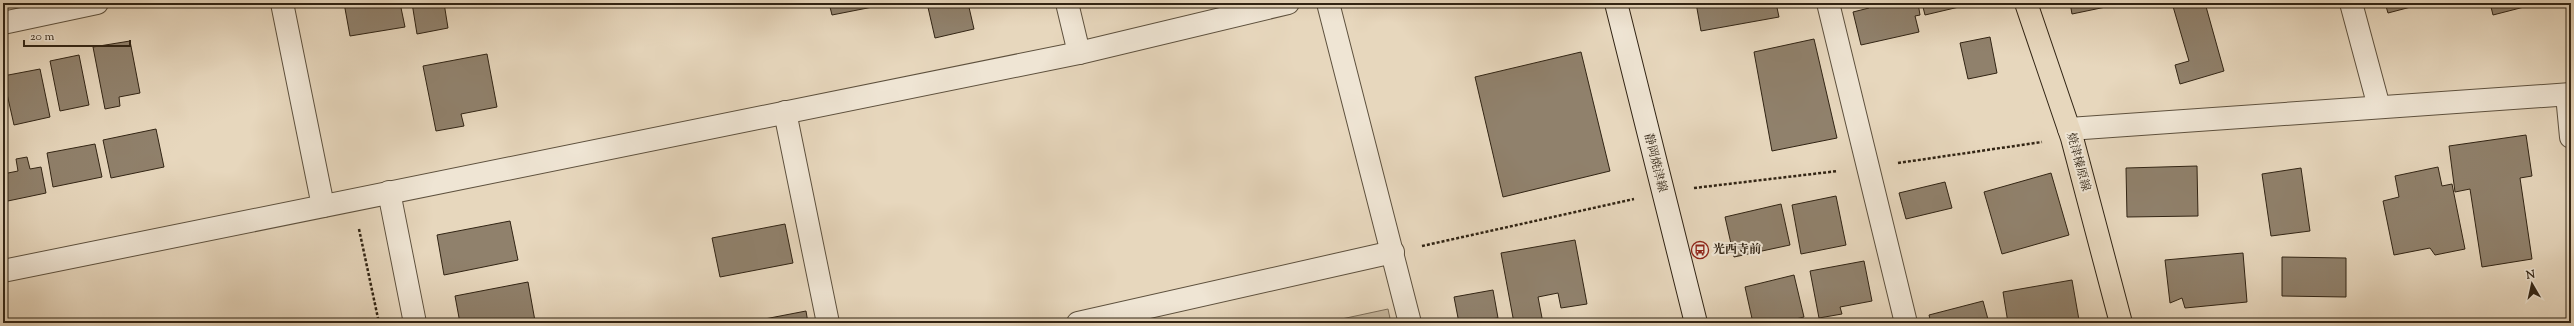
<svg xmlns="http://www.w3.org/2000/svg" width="2574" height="326" font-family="'Sorts Mill Goudy','Noto Serif JP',serif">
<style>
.green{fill:#c8b9a0;stroke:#7c6e5a}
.building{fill:#90816c;stroke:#312414}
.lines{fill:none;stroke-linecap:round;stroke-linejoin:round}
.street-casing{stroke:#5e513e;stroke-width:24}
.secondary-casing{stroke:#312414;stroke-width:24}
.primary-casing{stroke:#312414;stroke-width:24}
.path{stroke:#312414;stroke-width:2.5;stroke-dasharray:3 2;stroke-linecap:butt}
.street{stroke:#efe5d4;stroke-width:22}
.secondary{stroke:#efe5d4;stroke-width:22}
.primary{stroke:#e7d7bd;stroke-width:22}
.labels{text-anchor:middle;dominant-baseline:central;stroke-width:4;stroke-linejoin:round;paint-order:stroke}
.street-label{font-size:12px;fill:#312414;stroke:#efe5d4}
.poi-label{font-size:12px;font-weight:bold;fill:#312414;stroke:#efe5d4;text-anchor:start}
</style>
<rect width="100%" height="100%" fill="#e7d7bd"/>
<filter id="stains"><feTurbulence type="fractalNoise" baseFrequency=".005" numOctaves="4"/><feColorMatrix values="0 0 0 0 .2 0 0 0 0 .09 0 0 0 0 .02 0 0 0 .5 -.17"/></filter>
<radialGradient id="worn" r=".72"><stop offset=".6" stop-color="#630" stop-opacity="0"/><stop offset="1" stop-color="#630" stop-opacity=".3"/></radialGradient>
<polygon class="green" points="1388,309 1391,323 1323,323"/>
<g class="building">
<polygon points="344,3 400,3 405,27 350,36"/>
<polygon points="412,3 444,3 448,28 417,34"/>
<polygon points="829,3 893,3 832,15"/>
<polygon points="927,3 968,3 974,29 935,38"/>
<polygon points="1696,3 1776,3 1779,17 1701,31"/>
<polygon points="1868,3 1918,3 1920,15 1915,16 1919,32 1861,45 1853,12 1869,8"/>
<polygon points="1922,3 1976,3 1925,15"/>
<polygon points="2070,3 2125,3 2072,14"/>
<polygon points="2172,3 2205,3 2224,71 2180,84 2175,65 2189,61"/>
<polygon points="2385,3 2426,3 2388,13"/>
<polygon points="2490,3 2527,3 2528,6 2493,15"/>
<polygon points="1990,37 1997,73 1968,79 1960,43"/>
<polygon points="1814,39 1837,138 1772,151 1754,52"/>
<polygon points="130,41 140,93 119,97 120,106 105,109 93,47"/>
<polygon points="1581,52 1610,171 1503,197 1475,77"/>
<polygon points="487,54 497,107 461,114 464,126 436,131 423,66"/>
<polygon points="79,55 89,105 60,111 50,61"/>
<polygon points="40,69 50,117 14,125 3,76"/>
<polygon points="3,116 7,137 3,138"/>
<polygon points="156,129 164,167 111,178 103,140"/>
<polygon points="2526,135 2532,176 2520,178 2532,259 2482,267 2470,189 2455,192 2449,146"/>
<polygon points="95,144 102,177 53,187 47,153"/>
<polygon points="27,157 30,169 41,167 46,193 3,202 3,174 18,171 16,159"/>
<polygon points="2197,166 2198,216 2127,217 2126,168"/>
<polygon points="2438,167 2442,186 2452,184 2465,249 2435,255 2430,248 2394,255 2383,201 2399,197 2395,176"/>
<polygon points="2301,168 2310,231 2271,236 2262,174"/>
<polygon points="2051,173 2069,235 2002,254 1984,192"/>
<polygon points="1945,182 1952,208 1906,219 1899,193"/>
<polygon points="1836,196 1846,245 1801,254 1792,205"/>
<polygon points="1781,204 1790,245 1734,257 1725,217"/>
<polygon points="510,221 518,260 444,275 437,235"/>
<polygon points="785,224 793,263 720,277 712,238"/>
<polygon points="1575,240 1587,304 1561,308 1558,293 1538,297 1543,323 1514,323 1501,253"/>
<polygon points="2243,253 2247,302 2185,308 2182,298 2170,303 2165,260"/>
<polygon points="2282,257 2346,258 2346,297 2282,296"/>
<polygon points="1864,261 1872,301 1840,307 1842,314 1819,318 1810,271"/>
<polygon points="1794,275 1804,317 1779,323 1753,323 1745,287"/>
<polygon points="2072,280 2079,320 2059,323 2008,323 2003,292"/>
<polygon points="528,282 535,321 524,323 460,323 455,296"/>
<polygon points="1493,290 1498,318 1459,323 1454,297"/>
<polygon points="1983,301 1989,323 1931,323 1929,315"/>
<polygon points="806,311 808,323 744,323"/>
</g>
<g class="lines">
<g class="street-casing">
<g id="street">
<polyline points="282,3 323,206"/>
<polyline points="1067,3 1079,53"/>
<polyline points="1328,3 1410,323"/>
<polyline points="1828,3 1906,323"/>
<polyline points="2351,3 2379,107"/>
<polyline points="3,23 97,3"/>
<polyline points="2567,95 2571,137"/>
<polyline points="785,112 828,323"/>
<polyline points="2069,129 2571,94"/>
<polyline points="389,192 415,323"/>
<polyline points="3,271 1079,53 1288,3"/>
<polyline points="1078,323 1393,252"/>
</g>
</g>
<g class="secondary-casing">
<polyline id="secondary" points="1616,3 1696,323"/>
</g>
<g class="primary-casing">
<polyline id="primary" points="2026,3 2072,138 2121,323"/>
</g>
<g class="path">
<polyline points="1898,163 2042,142"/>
<polyline points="1694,188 1838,171"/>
<polyline points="359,229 379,323"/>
<polyline points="1422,246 1634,199"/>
</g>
<use href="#street" class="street"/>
<use href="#secondary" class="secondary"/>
<use href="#primary" class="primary"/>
</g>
<defs>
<g id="bus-ring" transform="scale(0.9)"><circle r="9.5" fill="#efe5d4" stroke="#8f2418" stroke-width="1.5"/><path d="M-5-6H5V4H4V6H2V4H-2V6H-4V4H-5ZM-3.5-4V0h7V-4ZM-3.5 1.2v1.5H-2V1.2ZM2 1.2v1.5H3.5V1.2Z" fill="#8f2418"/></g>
</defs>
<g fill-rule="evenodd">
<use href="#bus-ring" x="1700" y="250"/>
</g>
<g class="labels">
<g class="street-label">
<text transform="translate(2078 162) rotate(75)">焼津榛原線</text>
<text transform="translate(1655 163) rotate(76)">静岡焼津線</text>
</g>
<g class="poi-label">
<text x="1713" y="250">光西寺前</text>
</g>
</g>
<rect width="2574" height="326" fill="none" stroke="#e7d7bd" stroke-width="16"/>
<rect x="4" y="4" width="2566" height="318" fill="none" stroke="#312414" stroke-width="2"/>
<rect x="8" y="8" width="2558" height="310" fill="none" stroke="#312414"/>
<g transform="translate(2532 284) rotate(351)" stroke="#efe5d4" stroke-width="3" paint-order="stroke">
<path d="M0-3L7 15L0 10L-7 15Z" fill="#312414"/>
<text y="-6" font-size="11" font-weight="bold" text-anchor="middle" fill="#312414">N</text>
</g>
<path d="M24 40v6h106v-6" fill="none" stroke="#312414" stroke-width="2"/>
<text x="30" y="40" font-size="12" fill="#312414" stroke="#efe5d4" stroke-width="3" paint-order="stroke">20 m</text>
<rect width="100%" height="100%" filter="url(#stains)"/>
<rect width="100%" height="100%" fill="url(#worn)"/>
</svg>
